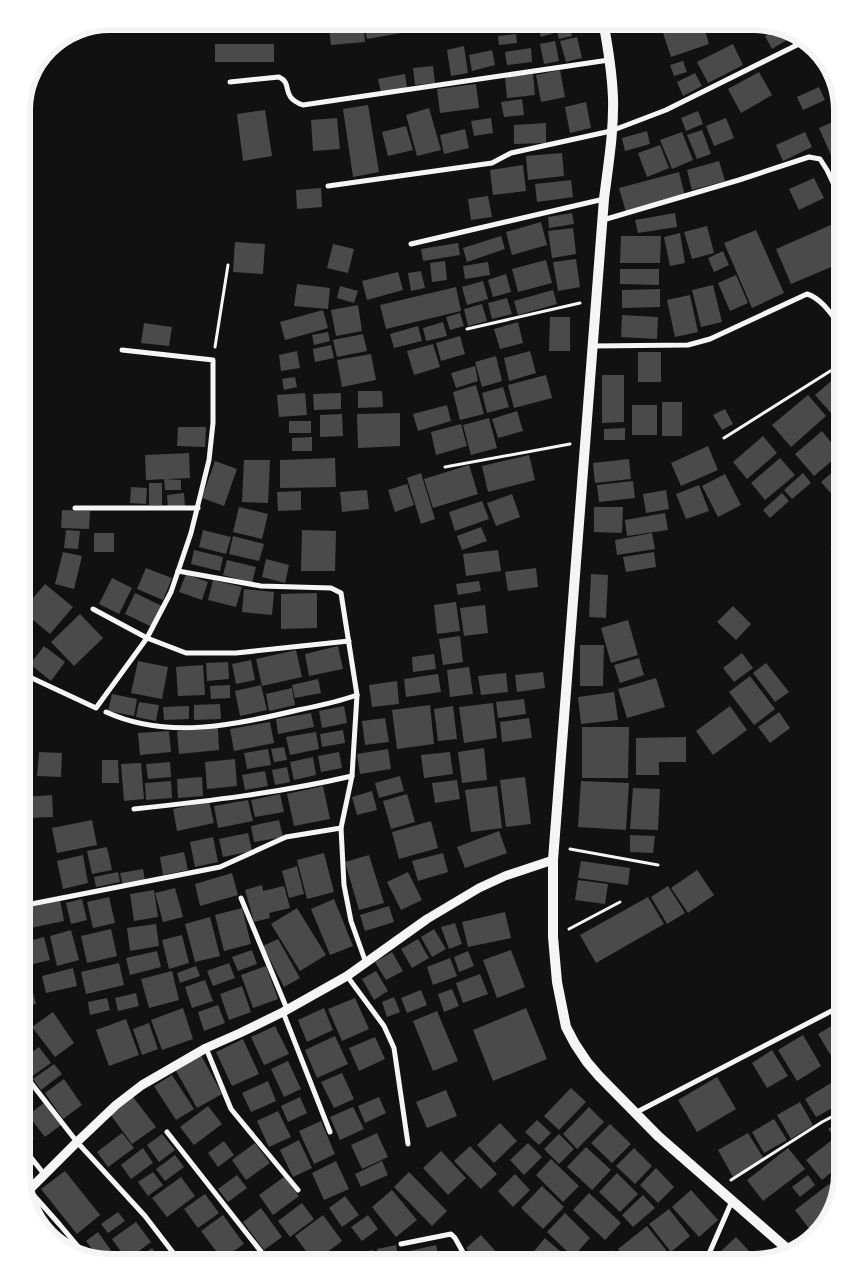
<svg xmlns="http://www.w3.org/2000/svg" width="864" height="1284" font-family="Karla,sans-serif">
<style>
.building{fill:#4a4a4a}
.lines{fill:none;stroke-linecap:round;stroke-linejoin:round}
.path{stroke:#f5f5f5;stroke-width:3}
.minor{stroke:#f5f5f5;stroke-width:5}
.tertiary{stroke:#f5f5f5;stroke-width:9}
.secondary{stroke:#f5f5f5;stroke-width:10}
.rim{fill:none;stroke:#f5f5f5;stroke-width:6}
</style>
<rect width="100%" height="100%" fill="#111"/>
<g class="building">
<polygon points="328,21 363,21 365,42 331,45"/>
<polygon points="363,21 399,21 401,33 367,39"/>
<polygon points="408,21 443,21 443,28 409,32"/>
<polygon points="446,21 503,21 503,22 448,32"/>
<polygon points="536,21 551,21 554,33 541,37"/>
<polygon points="566,21 568,21 572,36 559,39 555,24"/>
<polygon points="660,21 672,21 672,22 662,26"/>
<polygon points="697,21 702,21 709,44 671,57 663,33"/>
<polygon points="779,28 787,40 772,49 765,36"/>
<polygon points="516,34 517,43 499,45 498,36"/>
<polygon points="577,37 582,58 566,62 560,41"/>
<polygon points="555,41 559,61 544,64 540,44"/>
<rect x="215" y="44" width="59" height="18"/>
<polygon points="733,44 743,65 708,83 697,62"/>
<polygon points="464,46 468,73 451,76 447,50"/>
<polygon points="531,48 532,62 507,65 505,52"/>
<polygon points="492,50 495,65 472,71 469,55"/>
<polygon points="683,61 687,72 674,76 670,65"/>
<polygon points="433,66 435,83 415,85 413,68"/>
<polygon points="560,70 565,97 541,102 536,75"/>
<polygon points="759,72 772,95 741,113 728,89"/>
<polygon points="695,73 702,86 683,96 677,82"/>
<polygon points="405,74 407,87 381,93 378,79"/>
<polygon points="533,74 535,95 507,98 505,77"/>
<polygon points="476,84 479,108 440,113 437,89"/>
<polygon points="819,87 825,100 803,110 797,97"/>
<polygon points="522,99 524,115 504,117 501,102"/>
<polygon points="586,102 591,128 570,133 565,107"/>
<polygon points="368,105 379,172 353,177 343,109"/>
<polygon points="429,108 441,150 417,156 406,115"/>
<polygon points="265,110 272,156 243,161 237,114"/>
<polygon points="698,111 703,124 686,131 681,118"/>
<polygon points="337,118 340,149 313,151 311,120"/>
<polygon points="491,118 493,133 474,136 471,121"/>
<polygon points="726,118 734,138 714,146 706,126"/>
<polygon points="837,120 843,132 843,158 834,162 819,128"/>
<polygon points="546,123 546,143 514,144 514,125"/>
<polygon points="406,126 413,150 388,156 382,132"/>
<polygon points="465,129 469,148 444,154 440,135"/>
<polygon points="702,130 711,154 697,159 687,135"/>
<polygon points="647,131 650,144 625,151 622,138"/>
<polygon points="682,132 693,160 672,169 660,140"/>
<polygon points="805,132 812,147 783,161 776,145"/>
<polygon points="660,145 669,168 647,177 638,153"/>
<polygon points="562,153 564,176 528,180 526,156"/>
<polygon points="719,161 725,181 692,190 687,170"/>
<polygon points="523,165 526,191 493,195 490,170"/>
<polygon points="843,170 843,198 832,175"/>
<polygon points="679,172 685,196 626,212 619,188"/>
<polygon points="814,178 824,198 799,210 789,189"/>
<polygon points="571,180 573,197 537,202 535,184"/>
<polygon points="321,188 322,207 297,209 296,190"/>
<polygon points="488,196 492,217 471,220 468,199"/>
<polygon points="572,213 574,224 549,228 548,217"/>
<polygon points="675,213 677,227 638,233 635,220"/>
<polygon points="840,221 843,229 843,262 791,284 776,249"/>
<polygon points="541,222 547,245 512,255 506,232"/>
<polygon points="707,226 714,253 692,259 684,232"/>
<polygon points="573,228 576,254 552,258 548,231"/>
<polygon points="756,230 784,293 752,308 724,243"/>
<polygon points="680,233 685,263 670,266 664,237"/>
<polygon points="501,236 505,249 467,262 463,248"/>
<polygon points="621,236 661,236 660,263 620,263"/>
<polygon points="235,242 265,244 263,274 233,272"/>
<polygon points="458,243 460,255 423,261 421,249"/>
<polygon points="333,244 354,249 348,273 327,268"/>
<polygon points="723,251 729,265 714,272 708,258"/>
<polygon points="576,259 580,287 558,291 553,262"/>
<polygon points="546,260 552,283 518,292 512,269"/>
<polygon points="445,261 447,280 432,282 430,263"/>
<polygon points="488,262 490,275 465,279 463,266"/>
<polygon points="620,269 659,269 659,285 620,284"/>
<polygon points="421,271 425,288 411,291 408,273"/>
<polygon points="398,272 403,290 367,300 362,281"/>
<polygon points="506,274 511,292 493,297 488,280"/>
<polygon points="736,275 748,303 730,311 718,283"/>
<polygon points="483,281 488,299 467,305 462,287"/>
<polygon points="297,284 330,288 328,309 294,306"/>
<polygon points="713,285 722,322 701,327 692,290"/>
<polygon points="340,286 358,291 354,303 337,298"/>
<polygon points="456,287 461,311 386,329 380,305"/>
<polygon points="660,289 660,307 622,308 622,290"/>
<polygon points="553,290 557,304 518,315 514,301"/>
<polygon points="690,295 698,332 675,337 667,300"/>
<polygon points="507,298 512,314 492,319 488,303"/>
<polygon points="482,304 487,321 468,326 464,309"/>
<polygon points="358,305 362,331 336,336 331,310"/>
<polygon points="323,310 328,328 285,340 280,322"/>
<polygon points="460,313 464,326 450,330 446,317"/>
<polygon points="622,315 658,317 657,339 621,337"/>
<polygon points="550,317 570,317 570,351 549,351"/>
<polygon points="443,322 447,336 426,341 423,328"/>
<polygon points="518,322 523,343 500,349 494,329"/>
<polygon points="144,323 172,327 169,346 141,343"/>
<polygon points="418,326 422,341 394,348 390,334"/>
<polygon points="328,332 330,341 314,345 312,335"/>
<polygon points="363,334 367,351 337,357 333,340"/>
<polygon points="460,336 465,354 441,361 436,343"/>
<polygon points="433,344 440,367 414,375 407,351"/>
<polygon points="331,345 334,358 315,362 313,349"/>
<polygon points="297,351 300,368 281,371 279,355"/>
<polygon points="530,351 536,373 509,381 504,358"/>
<rect x="638" y="352" width="23" height="30"/>
<polygon points="371,354 376,380 342,387 337,360"/>
<polygon points="496,356 502,381 482,387 475,362"/>
<polygon points="475,366 478,381 456,388 451,373"/>
<polygon points="843,371 843,403 831,413 815,395"/>
<polygon points="546,375 552,398 514,408 508,385"/>
<polygon points="602,375 624,375 624,422 602,423"/>
<polygon points="295,377 297,387 284,390 282,379"/>
<polygon points="476,385 484,414 460,420 453,392"/>
<polygon points="503,387 509,407 487,413 482,393"/>
<polygon points="358,391 382,391 383,407 358,408"/>
<polygon points="305,393 307,415 279,417 277,395"/>
<polygon points="341,393 341,409 314,410 313,394"/>
<polygon points="808,395 826,416 791,447 772,425"/>
<rect x="662" y="402" width="20" height="34"/>
<polygon points="447,405 451,421 418,431 413,414"/>
<rect x="632" y="405" width="25" height="30"/>
<polygon points="725,409 733,424 722,430 713,415"/>
<polygon points="517,411 523,431 498,438 492,419"/>
<polygon points="400,413 400,446 358,448 357,414"/>
<polygon points="342,414 343,436 320,437 320,415"/>
<polygon points="489,418 497,448 471,455 463,425"/>
<polygon points="843,419 843,437 834,426"/>
<rect x="289" y="421" width="22" height="12"/>
<polygon points="461,424 467,446 436,455 431,432"/>
<polygon points="178,427 206,427 205,447 177,446"/>
<polygon points="625,428 625,440 604,440 604,429"/>
<polygon points="822,431 840,454 814,476 795,454"/>
<polygon points="763,436 777,453 747,479 733,462"/>
<polygon points="312,437 312,451 292,451 292,438"/>
<polygon points="708,446 718,470 681,486 671,463"/>
<polygon points="189,453 190,478 146,480 145,455"/>
<polygon points="529,455 535,480 488,492 482,466"/>
<polygon points="335,458 336,487 280,488 280,460"/>
<polygon points="780,458 795,475 765,500 751,483"/>
<polygon points="629,459 631,479 595,483 593,463"/>
<polygon points="244,460 270,460 268,503 242,502"/>
<polygon points="215,461 237,469 224,506 202,498"/>
<polygon points="843,463 843,507 821,482"/>
<polygon points="469,465 478,494 433,508 424,479"/>
<polygon points="421,473 435,519 421,524 407,478"/>
<polygon points="803,473 811,483 792,499 784,490"/>
<polygon points="725,474 741,505 718,517 702,486"/>
<polygon points="164,479 181,480 181,490 165,490"/>
<polygon points="633,481 635,498 599,502 597,485"/>
<rect x="149" y="483" width="13" height="22"/>
<polygon points="407,484 414,505 395,512 388,490"/>
<polygon points="699,485 709,511 686,519 676,494"/>
<polygon points="131,487 147,488 146,504 130,503"/>
<polygon points="367,490 369,509 342,512 340,492"/>
<polygon points="666,490 669,509 646,513 643,494"/>
<polygon points="301,491 301,510 278,511 277,492"/>
<polygon points="184,493 185,506 168,508 167,495"/>
<polygon points="782,493 789,501 770,518 763,510"/>
<polygon points="512,494 520,517 496,526 487,503"/>
<polygon points="482,501 489,519 455,531 449,512"/>
<polygon points="239,507 268,514 262,539 233,532"/>
<polygon points="594,507 623,507 622,533 594,532"/>
<polygon points="62,510 90,511 89,529 61,528"/>
<polygon points="665,513 668,530 627,536 625,520"/>
<polygon points="481,527 487,541 462,550 457,536"/>
<polygon points="66,530 80,531 78,549 64,548"/>
<polygon points="203,530 231,537 226,554 199,547"/>
<polygon points="302,530 336,531 335,571 301,571"/>
<rect x="94" y="533" width="20" height="19"/>
<polygon points="652,533 655,549 617,555 615,540"/>
<polygon points="233,536 264,544 259,561 229,554"/>
<polygon points="843,537 843,561 842,562 830,548"/>
<polygon points="194,550 223,557 220,571 191,564"/>
<polygon points="498,550 501,571 466,576 463,554"/>
<polygon points="63,552 82,556 74,589 55,584"/>
<polygon points="654,552 656,567 626,572 623,557"/>
<polygon points="266,559 289,565 285,583 262,577"/>
<polygon points="227,560 256,567 252,583 223,575"/>
<polygon points="146,568 172,578 163,600 137,589"/>
<polygon points="536,568 538,587 508,591 505,572"/>
<polygon points="186,574 208,582 202,600 179,592"/>
<polygon points="591,574 608,575 606,618 589,617"/>
<polygon points="112,578 132,588 119,614 99,604"/>
<polygon points="213,580 242,587 236,607 208,600"/>
<polygon points="479,581 481,591 458,595 456,584"/>
<polygon points="45,584 73,607 50,634 22,611"/>
<polygon points="244,589 274,592 272,615 242,612"/>
<polygon points="135,593 162,606 152,627 125,614"/>
<polygon points="317,593 317,628 281,629 281,594"/>
<polygon points="456,602 460,631 437,634 434,605"/>
<polygon points="485,605 488,633 464,636 460,608"/>
<polygon points="733,606 751,624 736,640 717,622"/>
<polygon points="80,614 103,638 74,666 51,642"/>
<polygon points="628,620 638,655 611,663 601,628"/>
<polygon points="460,636 463,662 443,665 439,639"/>
<polygon points="580,645 604,645 603,686 580,686"/>
<polygon points="44,646 65,662 51,681 30,664"/>
<polygon points="338,646 343,669 309,676 305,654"/>
<polygon points="296,650 302,677 262,686 256,659"/>
<polygon points="742,653 753,668 734,682 723,668"/>
<polygon points="434,654 436,669 413,672 412,657"/>
<polygon points="639,658 644,675 620,683 614,665"/>
<polygon points="251,660 255,680 236,684 232,664"/>
<polygon points="138,661 168,667 162,699 131,693"/>
<polygon points="228,662 229,679 207,681 206,663"/>
<polygon points="766,663 789,692 775,702 753,673"/>
<polygon points="203,665 205,695 178,696 176,667"/>
<polygon points="469,667 473,694 450,697 447,670"/>
<polygon points="543,672 545,688 517,692 515,675"/>
<polygon points="506,673 508,692 481,695 478,676"/>
<polygon points="438,674 441,692 406,697 404,679"/>
<polygon points="750,676 775,709 754,725 729,692"/>
<polygon points="656,678 665,707 627,718 618,689"/>
<polygon points="318,679 321,693 295,698 292,685"/>
<polygon points="397,681 399,704 372,707 369,685"/>
<polygon points="230,685 230,698 211,699 210,686"/>
<polygon points="261,685 267,710 240,716 235,691"/>
<polygon points="292,688 295,705 269,711 266,694"/>
<polygon points="614,692 618,720 581,724 578,697"/>
<polygon points="112,694 137,699 134,716 108,711"/>
<polygon points="524,699 526,714 498,718 496,702"/>
<polygon points="139,702 159,705 156,721 136,717"/>
<polygon points="493,703 497,738 464,743 459,707"/>
<polygon points="220,704 221,719 194,720 194,705"/>
<polygon points="430,705 434,744 397,749 392,710"/>
<polygon points="189,706 189,719 164,720 163,707"/>
<polygon points="344,706 347,723 322,728 319,711"/>
<polygon points="453,706 457,739 438,741 434,709"/>
<polygon points="730,706 747,730 713,755 696,731"/>
<polygon points="779,712 790,728 770,743 758,727"/>
<polygon points="311,713 314,727 278,734 276,719"/>
<polygon points="385,718 389,742 365,745 362,721"/>
<polygon points="529,718 532,738 502,742 500,722"/>
<polygon points="270,722 274,743 234,751 230,729"/>
<polygon points="582,727 629,727 628,778 582,778"/>
<polygon points="218,728 219,750 179,754 177,731"/>
<polygon points="343,730 345,743 322,747 320,734"/>
<polygon points="169,731 171,752 140,755 138,733"/>
<polygon points="316,732 319,749 290,755 286,737"/>
<polygon points="686,737 686,762 659,762 659,775 636,775 636,738"/>
<polygon points="284,747 287,760 274,762 271,749"/>
<polygon points="484,748 487,780 462,783 458,752"/>
<polygon points="268,749 271,765 247,769 244,753"/>
<polygon points="388,749 391,769 360,774 357,754"/>
<polygon points="39,752 62,753 61,777 37,776"/>
<polygon points="339,752 342,768 321,772 318,756"/>
<polygon points="450,752 453,774 424,778 421,755"/>
<polygon points="313,757 316,775 294,780 290,762"/>
<polygon points="235,759 237,786 207,789 205,762"/>
<polygon points="102,760 118,760 119,783 102,783"/>
<polygon points="170,762 171,777 148,779 146,764"/>
<polygon points="141,763 144,799 124,801 121,764"/>
<polygon points="287,767 290,782 275,785 272,770"/>
<polygon points="265,771 268,786 245,790 242,775"/>
<polygon points="834,775 843,776 843,796 832,795"/>
<polygon points="400,776 404,791 379,798 375,783"/>
<polygon points="202,777 203,796 178,798 177,779"/>
<polygon points="525,777 531,824 506,827 500,780"/>
<polygon points="457,780 460,799 435,803 432,783"/>
<polygon points="171,781 172,798 146,800 145,783"/>
<polygon points="581,781 629,783 626,830 578,827"/>
<polygon points="323,786 330,819 294,826 287,794"/>
<polygon points="497,786 502,828 471,832 465,790"/>
<polygon points="633,788 660,789 658,830 630,829"/>
<polygon points="372,791 377,810 357,815 352,797"/>
<polygon points="280,794 284,812 255,817 251,800"/>
<polygon points="407,794 415,822 391,829 383,801"/>
<polygon points="52,795 53,817 27,818 25,797"/>
<polygon points="248,800 253,821 218,828 214,806"/>
<polygon points="209,801 214,823 177,831 173,809"/>
<polygon points="92,820 97,845 57,853 52,828"/>
<polygon points="279,820 283,837 254,842 251,826"/>
<polygon points="431,821 438,848 399,859 392,832"/>
<polygon points="499,831 507,853 465,868 457,847"/>
<polygon points="248,833 252,851 223,857 219,839"/>
<polygon points="630,835 655,836 653,853 630,852"/>
<polygon points="213,837 218,862 195,867 190,842"/>
<polygon points="107,847 112,870 92,874 87,851"/>
<polygon points="184,852 188,870 163,875 160,857"/>
<polygon points="324,853 334,892 307,899 297,860"/>
<polygon points="443,853 448,872 418,881 412,861"/>
<polygon points="83,855 88,883 63,889 57,861"/>
<polygon points="369,855 384,903 359,910 345,862"/>
<polygon points="581,861 630,868 628,885 578,878"/>
<polygon points="297,866 304,894 289,898 282,871"/>
<polygon points="143,869 145,880 123,885 120,873"/>
<polygon points="697,870 714,895 688,913 671,888"/>
<polygon points="118,872 120,882 96,887 94,877"/>
<polygon points="408,872 422,900 401,910 387,882"/>
<polygon points="232,873 238,895 200,906 195,884"/>
<polygon points="578,880 608,884 605,904 575,900"/>
<polygon points="262,885 263,891 284,886 290,908 269,913 270,918 254,922 245,890"/>
<polygon points="668,886 685,913 667,924 651,897"/>
<polygon points="175,888 183,917 163,922 155,893"/>
<polygon points="154,890 158,917 134,921 130,894"/>
<polygon points="109,897 115,923 93,928 87,902"/>
<polygon points="648,897 664,924 596,963 580,935"/>
<polygon points="82,899 87,920 71,924 66,903"/>
<polygon points="334,899 353,946 330,955 311,909"/>
<polygon points="60,900 64,921 21,930 21,908"/>
<polygon points="389,906 394,922 365,931 360,915"/>
<polygon points="242,908 251,944 224,951 215,915"/>
<polygon points="297,908 326,955 300,971 271,924"/>
<polygon points="505,912 511,938 468,947 462,922"/>
<polygon points="210,917 220,956 195,962 185,924"/>
<polygon points="455,923 462,944 449,949 441,927"/>
<polygon points="156,924 159,946 130,951 127,928"/>
<polygon points="111,929 117,956 87,963 81,936"/>
<polygon points="434,929 446,949 432,957 421,937"/>
<polygon points="71,930 79,960 57,966 50,936"/>
<polygon points="182,935 189,963 169,969 162,940"/>
<polygon points="44,937 50,960 21,967 21,943"/>
<polygon points="278,939 300,978 284,987 263,946"/>
<polygon points="418,939 429,958 412,968 401,949"/>
<polygon points="252,950 257,964 238,971 232,957"/>
<polygon points="511,950 525,987 497,998 483,960"/>
<polygon points="157,951 161,967 130,975 126,958"/>
<polygon points="468,951 474,966 459,972 454,957"/>
<polygon points="392,952 403,971 386,980 375,962"/>
<polygon points="450,958 457,976 433,985 427,967"/>
<polygon points="119,963 124,985 86,994 81,972"/>
<polygon points="229,963 235,978 213,986 207,971"/>
<polygon points="196,966 200,976 180,983 177,973"/>
<polygon points="266,966 278,999 253,1008 241,975"/>
<polygon points="73,968 77,986 46,993 42,976"/>
<polygon points="27,970 36,1004 21,1008 21,971"/>
<polygon points="172,971 179,1000 149,1008 141,979"/>
<polygon points="376,971 388,991 374,1000 362,979"/>
<polygon points="480,974 488,994 463,1003 456,983"/>
<polygon points="205,980 213,1001 192,1008 185,987"/>
<polygon points="242,986 251,1012 229,1020 220,994"/>
<polygon points="452,989 459,1006 444,1012 438,994"/>
<polygon points="421,990 427,1005 407,1013 401,998"/>
<polygon points="136,993 139,1006 118,1011 115,998"/>
<polygon points="394,997 400,1012 387,1017 382,1002"/>
<polygon points="107,998 110,1010 90,1015 88,1002"/>
<polygon points="355,998 369,1029 342,1041 328,1009"/>
<polygon points="218,1005 225,1023 204,1031 198,1012"/>
<polygon points="183,1008 193,1039 162,1050 151,1020"/>
<polygon points="324,1008 333,1030 307,1042 298,1020"/>
<polygon points="526,1008 547,1059 493,1081 473,1030"/>
<polygon points="437,1011 458,1061 433,1071 413,1021"/>
<polygon points="53,1012 74,1043 55,1057 32,1027"/>
<polygon points="126,1019 139,1055 109,1066 96,1030"/>
<polygon points="842,1020 843,1021 843,1076 818,1034"/>
<polygon points="149,1023 158,1049 142,1055 133,1029"/>
<polygon points="275,1026 289,1054 264,1065 251,1037"/>
<polygon points="21,1029 26,1036 21,1039"/>
<polygon points="803,1035 821,1066 797,1081 778,1050"/>
<polygon points="335,1036 348,1064 317,1078 305,1050"/>
<polygon points="375,1037 385,1059 359,1071 349,1048"/>
<polygon points="243,1039 259,1074 232,1086 216,1052"/>
<polygon points="39,1047 51,1063 31,1077 21,1063 21,1060"/>
<polygon points="772,1050 788,1076 767,1088 752,1063"/>
<polygon points="201,1055 222,1094 197,1108 175,1069"/>
<polygon points="288,1061 301,1089 284,1097 271,1069"/>
<polygon points="54,1064 62,1074 41,1090 33,1079"/>
<polygon points="342,1073 354,1099 334,1108 321,1082"/>
<polygon points="172,1075 194,1109 176,1120 154,1086"/>
<polygon points="717,1077 736,1109 697,1132 678,1100"/>
<polygon points="839,1078 843,1084 843,1102 816,1117 805,1099"/>
<polygon points="64,1079 82,1105 63,1119 45,1093"/>
<polygon points="21,1080 31,1093 21,1101"/>
<polygon points="268,1081 276,1101 251,1112 242,1093"/>
<polygon points="571,1088 586,1102 559,1130 544,1116"/>
<polygon points="446,1090 457,1116 427,1128 416,1102"/>
<polygon points="133,1097 156,1127 132,1144 110,1114"/>
<polygon points="300,1097 307,1113 288,1122 281,1106"/>
<polygon points="379,1097 386,1113 365,1123 358,1106"/>
<polygon points="800,1102 813,1125 791,1139 777,1115"/>
<polygon points="44,1103 61,1125 45,1137 28,1115"/>
<polygon points="208,1106 222,1124 194,1145 180,1127"/>
<polygon points="353,1107 364,1129 340,1140 330,1117"/>
<polygon points="589,1107 604,1122 577,1149 563,1134"/>
<polygon points="278,1111 291,1137 269,1147 257,1121"/>
<polygon points="843,1118 843,1147 828,1129"/>
<polygon points="774,1119 787,1140 764,1153 752,1132"/>
<polygon points="537,1120 551,1133 539,1145 525,1132"/>
<polygon points="321,1121 335,1154 314,1164 299,1131"/>
<polygon points="500,1123 517,1141 494,1163 477,1145"/>
<polygon points="610,1124 631,1144 612,1163 591,1143"/>
<polygon points="25,1126 34,1138 25,1145 21,1140 21,1129"/>
<polygon points="122,1133 134,1148 108,1167 97,1152"/>
<polygon points="377,1133 388,1157 362,1169 351,1145"/>
<polygon points="748,1133 764,1159 733,1177 718,1150"/>
<polygon points="162,1134 175,1150 159,1162 147,1145"/>
<polygon points="559,1134 574,1149 559,1164 544,1149"/>
<polygon points="299,1140 312,1168 293,1177 280,1150"/>
<polygon points="832,1140 843,1154 843,1163 822,1180 806,1160"/>
<polygon points="224,1141 234,1155 218,1167 208,1153"/>
<polygon points="255,1143 270,1163 246,1180 232,1160"/>
<polygon points="528,1143 542,1157 524,1175 510,1160"/>
<polygon points="470,1146 497,1174 481,1189 454,1161"/>
<polygon points="586,1147 611,1170 592,1190 567,1167"/>
<polygon points="143,1148 153,1163 131,1179 121,1165"/>
<polygon points="634,1148 652,1166 635,1184 616,1166"/>
<polygon points="788,1148 805,1169 763,1201 747,1180"/>
<polygon points="21,1149 27,1155 21,1161"/>
<polygon points="441,1151 466,1178 448,1195 423,1168"/>
<polygon points="175,1155 184,1167 165,1181 156,1169"/>
<polygon points="551,1159 579,1186 563,1202 536,1175"/>
<polygon points="336,1161 349,1189 324,1200 312,1173"/>
<polygon points="382,1161 388,1175 361,1187 355,1174"/>
<polygon points="656,1168 674,1187 658,1203 640,1185"/>
<polygon points="65,1171 100,1215 77,1234 41,1189"/>
<polygon points="153,1172 163,1185 148,1196 138,1182"/>
<polygon points="409,1172 447,1211 432,1226 394,1187"/>
<polygon points="617,1173 638,1194 620,1212 599,1192"/>
<polygon points="515,1174 530,1190 513,1207 498,1191"/>
<polygon points="843,1174 839,1189 833,1182"/>
<polygon points="237,1175 247,1188 228,1202 218,1189"/>
<polygon points="808,1175 815,1185 800,1197 792,1187"/>
<polygon points="181,1177 195,1196 167,1217 152,1198"/>
<polygon points="284,1177 299,1196 273,1215 259,1195"/>
<polygon points="829,1184 837,1195 831,1218 814,1235 795,1210"/>
<polygon points="542,1186 564,1207 543,1229 521,1208"/>
<polygon points="392,1190 417,1220 396,1237 372,1207"/>
<polygon points="691,1190 718,1220 699,1237 672,1207"/>
<polygon points="589,1193 621,1223 605,1240 573,1210"/>
<polygon points="205,1194 219,1213 198,1228 184,1209"/>
<polygon points="643,1195 655,1208 633,1227 622,1215"/>
<polygon points="345,1196 359,1215 342,1227 329,1208"/>
<polygon points="302,1203 314,1219 290,1237 278,1221"/>
<polygon points="261,1208 282,1237 264,1250 243,1222"/>
<polygon points="669,1209 690,1236 671,1252 649,1224"/>
<polygon points="118,1212 125,1221 108,1233 101,1224"/>
<polygon points="565,1213 590,1238 573,1257 547,1232"/>
<polygon points="223,1215 244,1244 222,1259 201,1231"/>
<polygon points="323,1215 342,1241 314,1262 295,1236"/>
<polygon points="368,1215 378,1229 362,1241 351,1227"/>
<polygon points="136,1222 151,1242 127,1260 112,1239"/>
<polygon points="647,1226 670,1255 661,1263 629,1263 618,1249"/>
<polygon points="98,1232 113,1253 102,1262 86,1241"/>
<polygon points="481,1235 506,1263 479,1263 466,1248"/>
<polygon points="736,1237 750,1252 740,1263 727,1263 718,1254"/>
<polygon points="545,1238 561,1252 552,1263 538,1263 530,1256"/>
<polygon points="396,1245 399,1263 380,1263 377,1249"/>
<polygon points="436,1245 440,1263 402,1263 400,1253"/>
<polygon points="152,1248 162,1263 131,1263"/>
<polygon points="373,1250 376,1263 358,1263 356,1253"/>
<polygon points="613,1250 623,1263 596,1263"/>
<polygon points="755,1252 762,1260 744,1263"/>
<polygon points="251,1254 257,1263 239,1263"/>
<polygon points="300,1256 305,1263 290,1263"/>
<polygon points="117,1257 121,1263 110,1263"/>
</g>
<g class="lines">
<g class="path">
<polyline points="467,329 580,303"/>
<polyline points="215,347 228,265"/>
<polyline points="724,438 843,363"/>
<polyline points="445,467 570,444"/>
<polyline points="570,849 658,865"/>
<polyline points="569,929 620,902"/>
<polyline points="731,1180 822,1122 843,1111"/>
</g>
<g class="minor">
<path d="M230,82l49,-5c15,7 0,19 24,28l306,-45"/>
<polyline points="328,186 492,163 511,153 611,131 666,110 807,40"/>
<polyline points="603,220 739,180 809,157 820,159 827,170 843,204"/>
<polyline points="411,244 604,199"/>
<path d="M593,346l95,-1 22,-6 97,-45c16,5 26,23 36,36"/>
<polyline points="75,508 198,508"/>
<polyline points="178,571 261,586 331,588 341,593 357,695 352,776 341,828 344,885 351,921 366,963"/>
<polyline points="93,609 147,638 186,653 236,653 349,641"/>
<polyline points="21,673 96,708 147,638 171,592 191,533 209,460 213,423 213,360 122,350"/>
<path d="M106,712c61,28 129,13 192,-2 20,-4 40,-8 59,-15"/>
<path d="M134,809c74,-8 145,-16 218,-33"/>
<polyline points="241,898 287,1009"/>
<polyline points="21,906 220,867 286,837 341,828"/>
<polyline points="347,976 384,1026 394,1048 408,1144"/>
<polyline points="283,1012 330,1132"/>
<polyline points="206,1048 231,1109 298,1190"/>
<polyline points="21,1070 77,1142 145,1216 181,1263"/>
<polyline points="635,1113 843,1005"/>
<polyline points="167,1132 270,1263"/>
<polyline points="21,1145 44,1174"/>
<polyline points="29,1190 60,1225 86,1256"/>
<polyline points="401,1244 451,1234 455,1238 469,1263"/>
<polyline points="705,1263 732,1201"/>
</g>
<polyline class="tertiary" points="26,1193 77,1142 116,1105 142,1085 206,1048 240,1033 283,1012 347,976 427,919 479,888 505,876 553,860"/>
<path class="secondary" d="M603,21c5,26 9,51 10,77 1,34 -5,68 -9,101l-51,661v77l4,45 9,45 9,17 12,18 12,14 59,60 134,117"/>
</g>
<path d="M0 0H864V1284H0ZM110 30H754A80 80 0 0 1 834 110V1174A80 80 0 0 1 754 1254H110A80 80 0 0 1 30 1174V110A80 80 0 0 1 110 30Z" fill="#fff" fill-rule="evenodd"/>
<path class="rim" d="M110 30H754A80 80 0 0 1 834 110V1174A80 80 0 0 1 754 1254H110A80 80 0 0 1 30 1174V110A80 80 0 0 1 110 30Z"/>
</svg>
